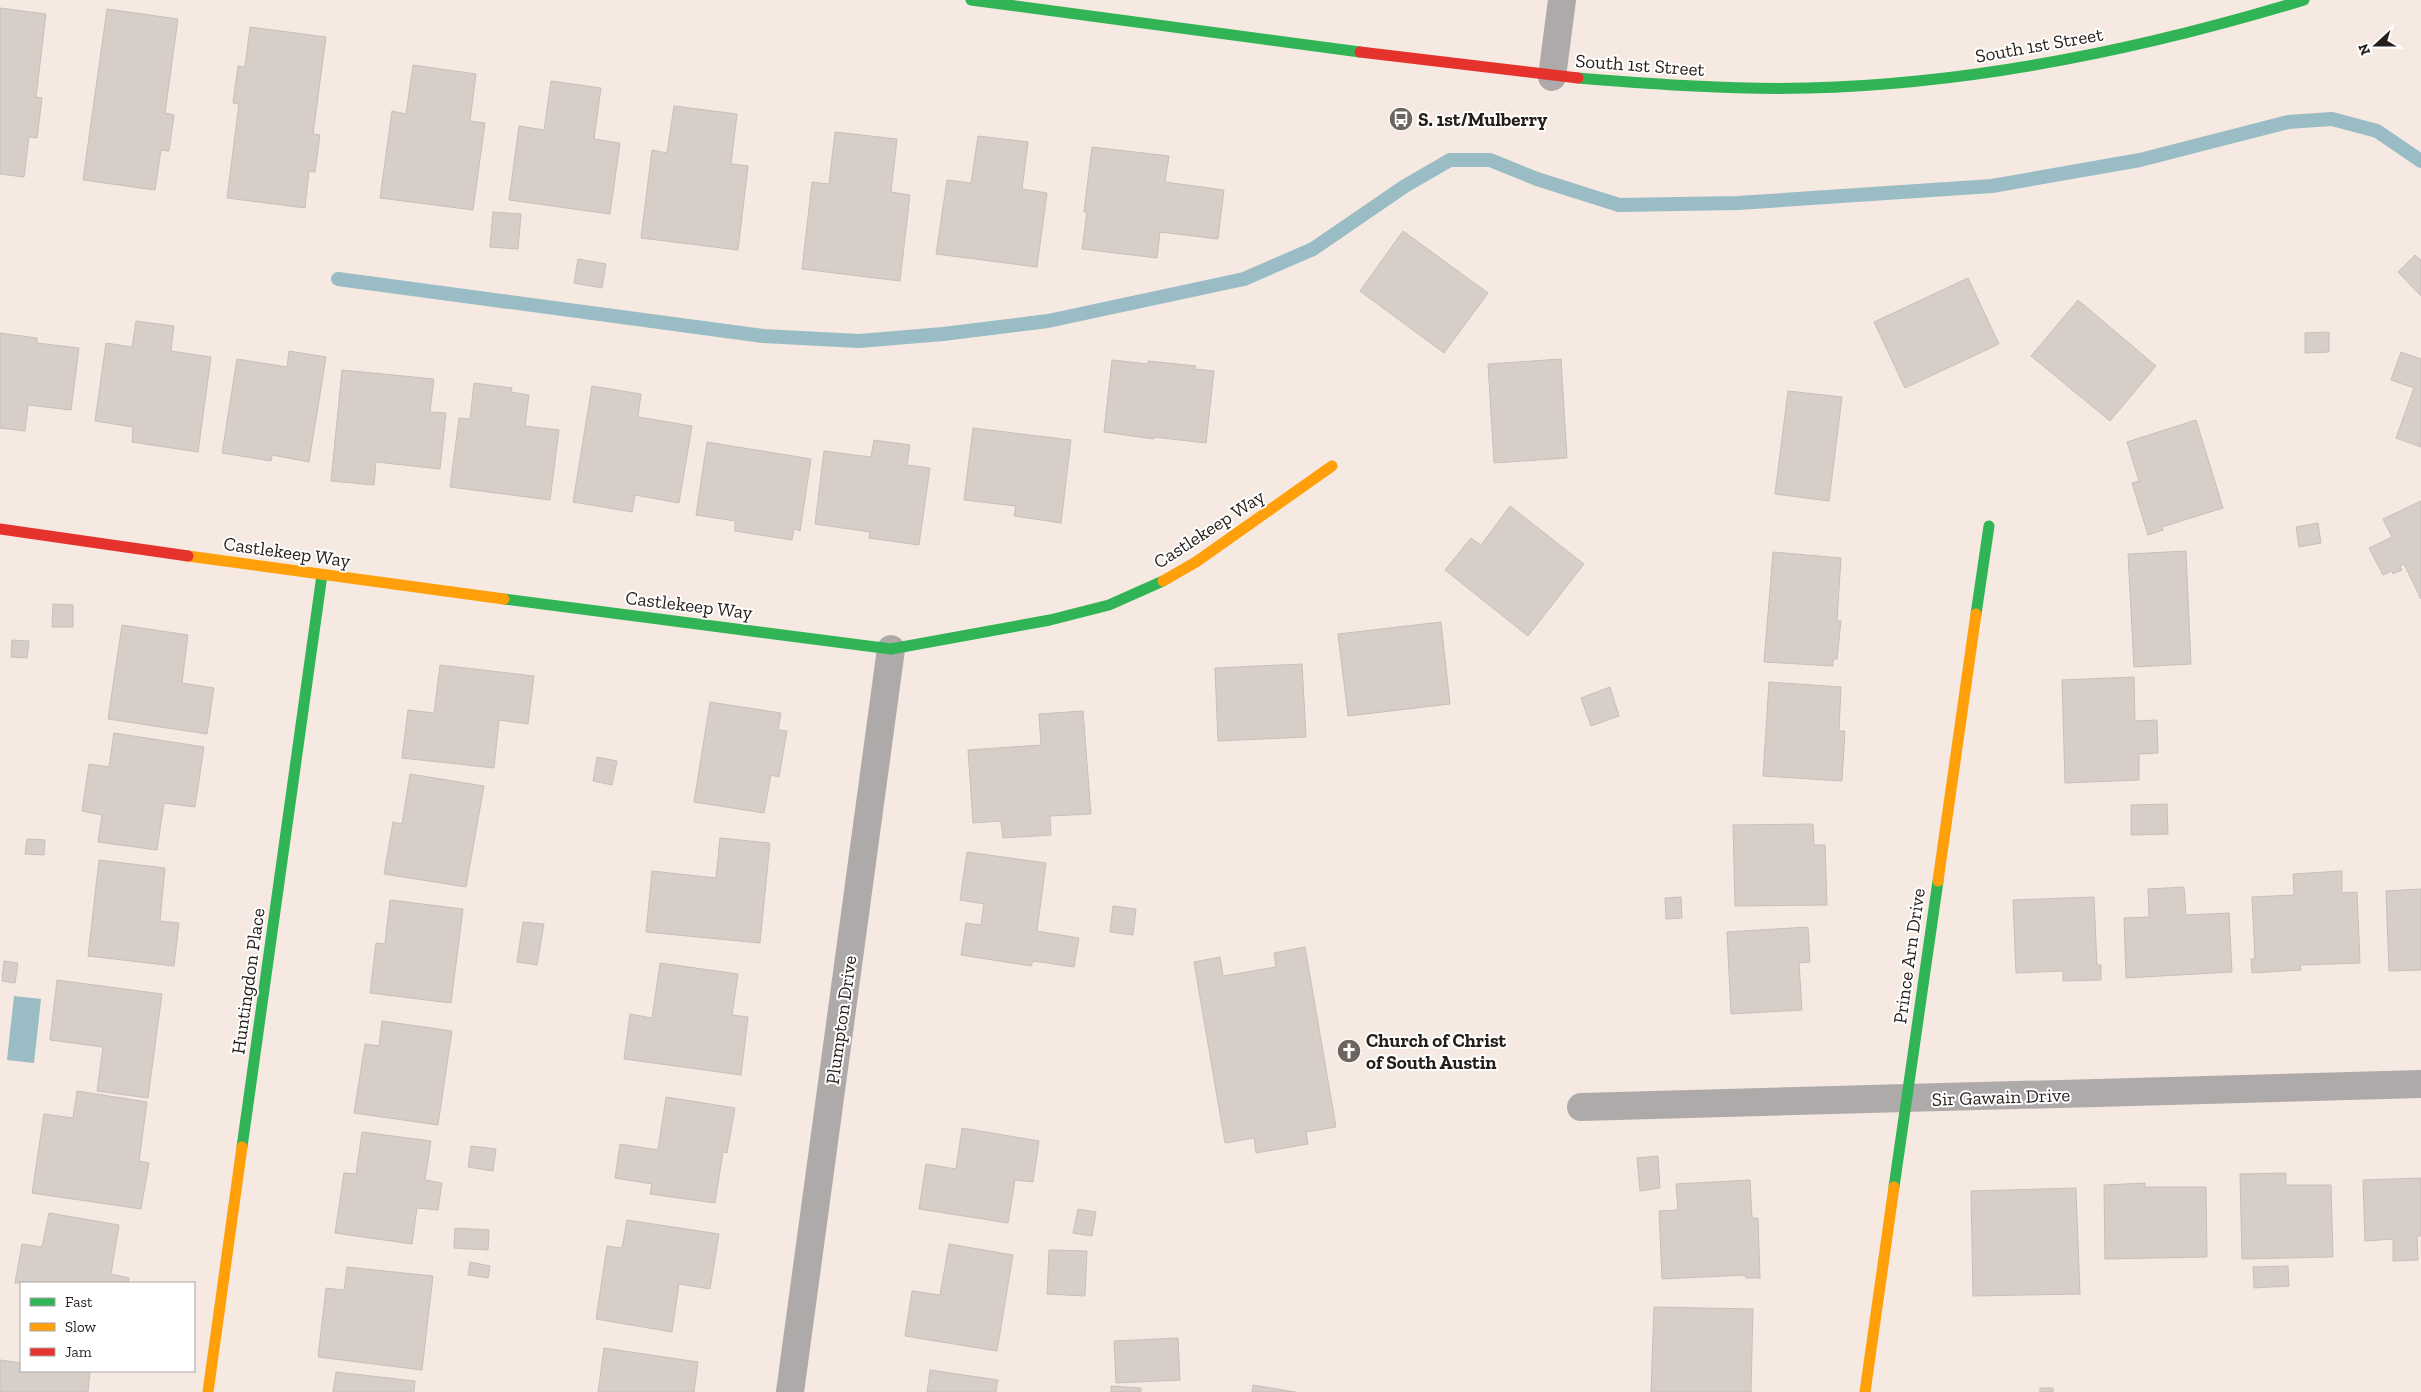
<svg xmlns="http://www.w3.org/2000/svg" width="2421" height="1392" font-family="'Zilla Slab',serif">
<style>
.water{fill:#9abcc5}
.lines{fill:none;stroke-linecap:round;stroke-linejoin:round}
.stream{stroke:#9abcc5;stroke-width:14}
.building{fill:#d8cec8;stroke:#c9bfba}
.street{stroke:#afaaaa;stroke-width:28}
.fast{stroke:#30b455;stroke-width:11}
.slow{stroke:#ff9f0a;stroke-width:11}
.jam{stroke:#e5322d;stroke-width:11}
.labels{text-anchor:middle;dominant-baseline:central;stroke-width:4;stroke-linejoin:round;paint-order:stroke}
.street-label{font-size:19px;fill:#261e19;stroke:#fff}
.poi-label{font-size:19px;font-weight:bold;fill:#261e19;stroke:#fff;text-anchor:start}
</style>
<rect width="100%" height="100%" fill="#f6e9e2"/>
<polygon class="water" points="14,996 41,999 34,1063 7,1060"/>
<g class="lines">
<polyline class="stream" points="338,279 763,336 859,341 943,334 1048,321 1244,279 1313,249 1405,186 1450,160 1490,160 1537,179 1619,205 1738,203 1992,186 2140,160 2288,122 2332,119 2377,131 2421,161"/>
</g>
<g class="building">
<polygon points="0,8 46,14 36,97 42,98 37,138 29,137 24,177 0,174"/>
<polygon points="107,9 178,19 165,113 174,115 169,151 161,150 155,190 83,180"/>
<polygon points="250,27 326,37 313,134 320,135 315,172 309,171 305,208 227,198 239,104 233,103 238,66 245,67"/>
<polygon points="413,65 476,74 470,121 485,123 473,210 380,198 392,111 406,114"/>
<polygon points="551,81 601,88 594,139 620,143 610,214 509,200 519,126 544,130"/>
<polygon points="674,106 737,114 731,164 748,166 738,250 641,238 652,150 667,153"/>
<polygon points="835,132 897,139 891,192 910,195 900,281 802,269 812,182 829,184"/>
<polygon points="978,136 1028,142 1022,189 1047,193 1037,267 936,254 947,180 971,183"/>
<polygon points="1092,147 1169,156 1165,182 1224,190 1218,239 1160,232 1157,258 1082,249 1087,212 1084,212"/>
<polygon points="493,212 521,214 518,249 490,247"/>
<polygon points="1403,231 1488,293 1444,353 1360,291"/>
<polygon points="2415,255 2421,260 2421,296 2398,272"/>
<polygon points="578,259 606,264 602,288 574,283"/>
<polygon points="1968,278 1999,344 1905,388 1874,322"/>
<polygon points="2078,300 2156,366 2110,421 2031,356"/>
<polygon points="136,321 174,326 171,351 211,357 198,452 132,442 133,427 95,421 106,343 132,347"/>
<polygon points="2329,332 2329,352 2305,353 2305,333"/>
<polygon points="0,333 37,338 37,343 79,348 71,410 28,405 25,431 0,428"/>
<polygon points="289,351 326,357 309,462 272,455 271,461 222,453 237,359 287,367"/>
<polygon points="2401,352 2421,359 2421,447 2396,438 2414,388 2391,380"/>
<polygon points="1561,359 1567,458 1494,463 1488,364"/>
<polygon points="1112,360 1148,364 1148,361 1196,366 1195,369 1214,371 1206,443 1154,437 1154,439 1104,432"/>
<polygon points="342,370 434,379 430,412 446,413 440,469 376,462 374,485 331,481"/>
<polygon points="474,383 512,388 511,392 529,395 525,426 559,430 550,500 450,487 459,418 470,419"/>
<polygon points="592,386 641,394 638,417 692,426 679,503 635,495 632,512 573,502"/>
<polygon points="1788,391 1842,397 1829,501 1775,494"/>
<polygon points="2196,420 2223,508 2162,527 2163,530 2148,535 2132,483 2139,481 2127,442"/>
<polygon points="973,428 1071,440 1061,523 1014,516 1016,506 964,500"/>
<polygon points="874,440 910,445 907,465 930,468 919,545 869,538 870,532 815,524 824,451 871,457"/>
<polygon points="707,442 811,459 800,531 794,529 792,540 735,531 735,521 696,515"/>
<polygon points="2421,501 2421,599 2404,564 2400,566 2402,570 2393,574 2392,571 2383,575 2369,548 2392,537 2383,519"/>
<polygon points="1510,506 1584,564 1528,636 1445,570 1471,538 1481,545"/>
<polygon points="2318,523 2321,543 2299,547 2296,527"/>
<polygon points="2186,551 2191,664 2134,667 2128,554"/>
<polygon points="1773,552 1841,558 1837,621 1841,621 1837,659 1833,659 1833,666 1764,662"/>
<polygon points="53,604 73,605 73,627 52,627"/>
<polygon points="1441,622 1450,704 1348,716 1338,634"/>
<polygon points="122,625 188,635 182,683 214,688 207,734 108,719"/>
<polygon points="12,640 29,641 27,658 11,657"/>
<polygon points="1302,664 1306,737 1218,741 1215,668"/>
<polygon points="440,665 534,676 528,724 499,720 494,768 402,758 408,710 434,713"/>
<polygon points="2134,677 2135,721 2157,720 2158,753 2139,754 2139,780 2065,783 2062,680"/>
<polygon points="1769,682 1841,687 1839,731 1845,731 1842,781 1763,776"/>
<polygon points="1610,687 1619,716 1591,726 1581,698"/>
<polygon points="710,702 781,713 778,730 787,731 779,777 771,775 764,813 694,802"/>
<polygon points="1083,711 1091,814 1050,816 1051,835 1003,838 1001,821 973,823 968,750 1041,745 1039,714"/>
<polygon points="114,733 204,747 195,807 164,803 157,850 98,842 102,815 82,811 89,764 109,767"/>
<polygon points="597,757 617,761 612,785 593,781"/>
<polygon points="410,774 484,786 466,887 384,874 393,822 402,824"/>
<polygon points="2167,804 2168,834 2131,835 2131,805"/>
<polygon points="1813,824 1814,845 1825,845 1827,905 1735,906 1733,825"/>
<polygon points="720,838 770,843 760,943 646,932 652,871 716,878"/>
<polygon points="27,839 45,840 44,855 25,854"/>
<polygon points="967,852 1046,863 1037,931 1079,938 1074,967 1033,961 1031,966 961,955 966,923 981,925 984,904 960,900"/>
<polygon points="99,860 165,868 160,921 179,923 174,966 88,956"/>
<polygon points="2342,871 2342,893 2357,892 2360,963 2300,965 2301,970 2252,973 2251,959 2255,959 2252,897 2294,895 2293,874"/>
<polygon points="2184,887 2186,915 2229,913 2232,972 2126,978 2124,918 2149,917 2148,889"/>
<polygon points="2421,889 2421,970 2389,971 2386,891"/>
<polygon points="1681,897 1682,918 1666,919 1665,898"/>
<polygon points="2094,897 2097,965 2101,965 2101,980 2063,981 2063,971 2016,973 2013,900"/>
<polygon points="390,900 463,909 451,1003 370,993 376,943 385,944"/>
<polygon points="1113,906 1136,909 1133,935 1110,932"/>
<polygon points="523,922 544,924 537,965 517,962"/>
<polygon points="1808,927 1810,962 1799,963 1802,1010 1731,1014 1727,932"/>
<polygon points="1305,947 1336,1127 1306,1132 1308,1144 1256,1153 1254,1138 1225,1143 1194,962 1220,957 1223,976 1276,967 1274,953"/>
<polygon points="4,961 18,963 15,983 2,981"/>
<polygon points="660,963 738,974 732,1015 748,1017 741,1075 624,1059 630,1014 652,1018"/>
<polygon points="57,980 162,994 148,1098 97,1091 103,1047 50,1040"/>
<polygon points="382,1021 452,1031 438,1125 354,1113 365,1044 379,1046"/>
<polygon points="77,1091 147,1102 139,1161 149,1163 141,1209 32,1193 44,1114 73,1118"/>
<polygon points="666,1097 735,1108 727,1153 723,1152 715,1203 650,1194 652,1184 615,1178 620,1144 658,1150"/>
<polygon points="962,1128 1039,1141 1033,1182 1015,1180 1008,1223 919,1209 926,1164 956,1169"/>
<polygon points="362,1132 431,1141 425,1180 442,1183 438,1210 417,1208 412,1244 335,1233 344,1173 356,1174"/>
<polygon points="471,1146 496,1149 493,1171 468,1167"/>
<polygon points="1658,1156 1660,1188 1640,1191 1637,1158"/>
<polygon points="2286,1173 2286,1185 2331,1185 2333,1257 2242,1259 2240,1174"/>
<polygon points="2421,1178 2421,1236 2417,1236 2418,1260 2393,1261 2393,1239 2365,1241 2363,1180"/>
<polygon points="1750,1180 1752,1218 1758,1218 1760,1278 1746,1278 1745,1275 1662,1279 1659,1211 1678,1210 1676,1184"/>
<polygon points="2145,1183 2145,1187 2206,1187 2207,1257 2105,1259 2104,1185"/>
<polygon points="2076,1188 2080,1294 1973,1296 1971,1191"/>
<polygon points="1078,1209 1096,1212 1092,1236 1073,1233"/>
<polygon points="49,1213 119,1225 111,1274 129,1278 128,1283 15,1283 22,1244 42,1247"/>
<polygon points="627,1220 719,1234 710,1289 679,1284 672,1332 596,1319 607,1246 622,1248"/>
<polygon points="455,1228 489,1230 488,1250 454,1248"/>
<polygon points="949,1244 1013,1255 997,1351 905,1336 912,1291 940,1295"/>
<polygon points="1049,1250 1087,1251 1085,1296 1047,1294"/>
<polygon points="470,1262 490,1266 488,1278 468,1275"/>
<polygon points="2288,1266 2289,1286 2254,1288 2253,1267"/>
<polygon points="347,1267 433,1276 422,1370 318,1357 326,1288 344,1290"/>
<polygon points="1654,1307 1753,1309 1751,1392 1651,1392"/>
<polygon points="1178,1338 1180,1380 1116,1383 1114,1341"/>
<polygon points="604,1348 698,1362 694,1392 598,1392"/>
<polygon points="0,1360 21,1363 21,1371 90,1371 88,1392 0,1392"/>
<polygon points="930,1370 998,1380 996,1392 927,1392"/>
<polygon points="336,1372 415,1381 414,1392 333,1392"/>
<polygon points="1253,1385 1295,1392 1252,1392"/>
<polygon points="1111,1386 1141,1388 1141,1392 1111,1392"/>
<rect x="2040" y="1388" width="13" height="4"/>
</g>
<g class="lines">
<g class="street">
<polyline points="1552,77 1562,0"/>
<polyline points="1581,1107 2421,1084"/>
<polyline points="790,1392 891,649"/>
</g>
<g class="fast">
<polyline points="971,0 1360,52"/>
<path d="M1578,78c77,6 153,12 230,10 168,-4 335,-39 496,-88"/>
<polyline points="504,599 891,649 1050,620 1109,605 1163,581"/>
<polyline points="1976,614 1989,526"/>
<polyline points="242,1147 322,575"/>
<polyline points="1894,1187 1938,881"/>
</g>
<g class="slow">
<polyline points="188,556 504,599"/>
<polyline points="1163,581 1196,562 1332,466"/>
<polyline points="1938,881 1976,614"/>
<polyline points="208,1392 242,1147"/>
<polyline points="1865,1392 1894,1187"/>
</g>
<g class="jam">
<polyline points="1360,52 1578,78"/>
<polyline points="0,529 188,556"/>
</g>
</g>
<defs>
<g id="bus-disc" transform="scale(1.25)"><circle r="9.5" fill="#6f655f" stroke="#fff"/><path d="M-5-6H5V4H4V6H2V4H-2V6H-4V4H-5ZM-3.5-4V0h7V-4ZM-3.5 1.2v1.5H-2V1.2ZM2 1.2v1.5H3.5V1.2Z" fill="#fff"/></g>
<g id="church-disc" transform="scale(1.25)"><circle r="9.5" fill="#6f655f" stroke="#fff"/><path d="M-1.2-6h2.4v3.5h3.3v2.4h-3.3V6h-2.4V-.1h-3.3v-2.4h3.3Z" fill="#fff"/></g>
</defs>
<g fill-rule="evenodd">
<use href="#bus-disc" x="1401" y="119"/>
<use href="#church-disc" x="1349" y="1051"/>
</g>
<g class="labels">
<g class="street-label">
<text transform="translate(2039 45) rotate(-10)">South 1st Street</text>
<text transform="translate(1640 65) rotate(4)">South 1st Street</text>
<text transform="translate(1209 529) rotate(-33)">Castlekeep Way</text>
<text transform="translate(287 552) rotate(8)">Castlekeep Way</text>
<text transform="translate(689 605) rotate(7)">Castlekeep Way</text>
<text transform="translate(1909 956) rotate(-82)">Prince Arn Drive</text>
<text transform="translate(248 981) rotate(-82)">Huntingdon Place</text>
<text transform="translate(841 1020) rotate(-82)">Plumpton Drive</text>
<text transform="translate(2001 1097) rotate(-2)">Sir Gawain Drive</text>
</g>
<g class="poi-label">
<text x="1418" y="119">S. 1st/Mulberry</text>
<text x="1366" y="1040">Church of Christ<tspan x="1366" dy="22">of South Austin</tspan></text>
</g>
</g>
<rect x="20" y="1282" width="175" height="90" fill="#ffffff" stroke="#a8a5a3"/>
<rect x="30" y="1298" width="25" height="8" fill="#30b455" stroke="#a8a5a3"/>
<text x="65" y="1307" font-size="15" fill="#261e19">Fast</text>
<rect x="30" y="1323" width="25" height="8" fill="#ff9f0a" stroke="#a8a5a3"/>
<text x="65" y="1332" font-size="15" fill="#261e19">Slow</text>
<rect x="30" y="1348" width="25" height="8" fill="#e5322d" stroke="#a8a5a3"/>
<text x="65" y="1357" font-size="15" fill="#261e19">Jam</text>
<g transform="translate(2376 45) rotate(249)" stroke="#ffffff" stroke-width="4" paint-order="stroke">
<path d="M0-4L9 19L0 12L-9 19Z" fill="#261e19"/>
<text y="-8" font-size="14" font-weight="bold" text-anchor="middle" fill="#261e19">N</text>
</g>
</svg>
